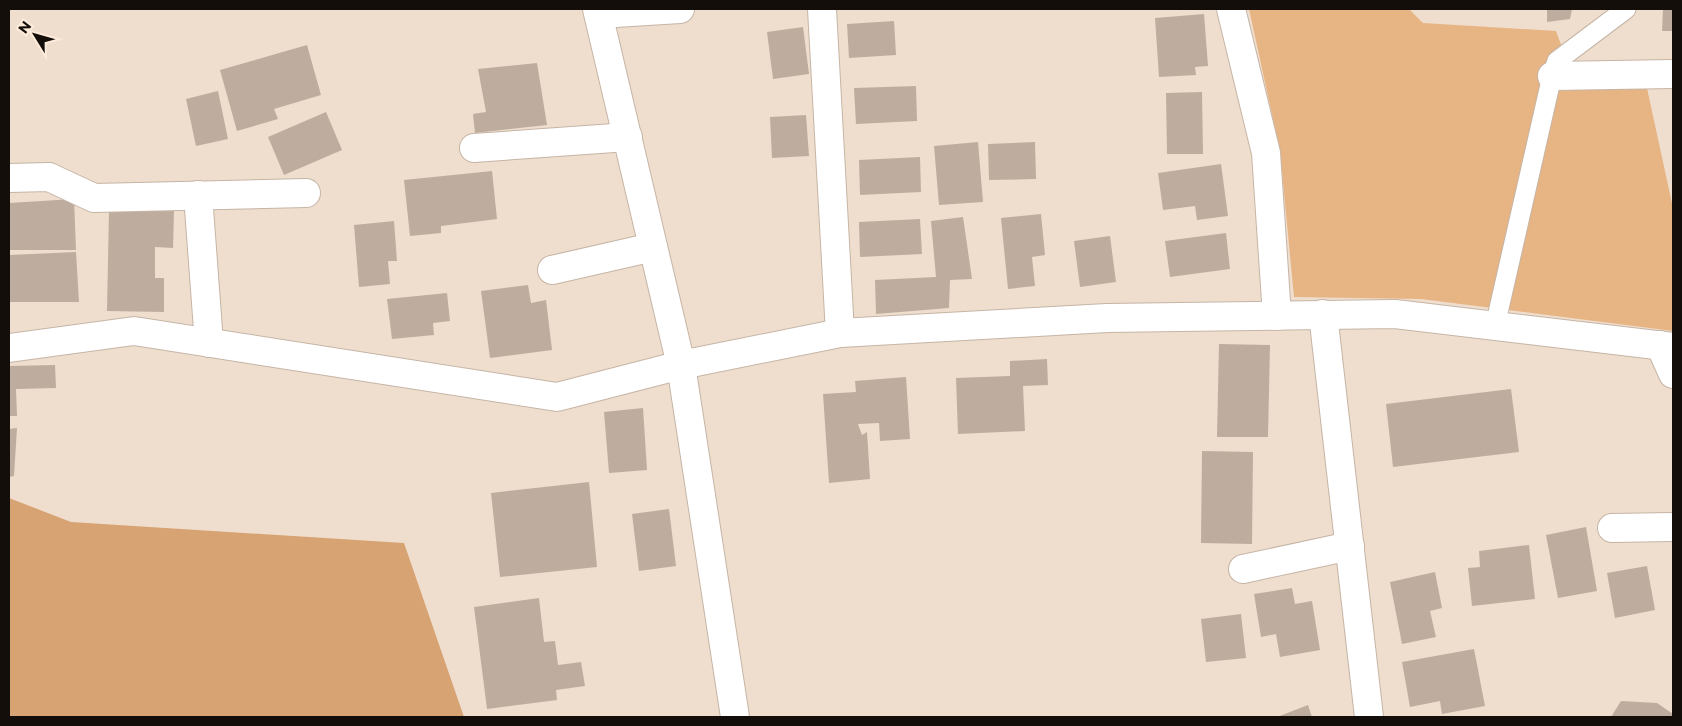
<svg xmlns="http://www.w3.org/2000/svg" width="1682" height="726" font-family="Montserrat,sans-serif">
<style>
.green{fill:#e7b484}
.forest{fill:#d7a373}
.building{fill:#bead9e}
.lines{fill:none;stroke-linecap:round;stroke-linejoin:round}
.service-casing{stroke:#c6b5a6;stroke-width:21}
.minor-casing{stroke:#c6b5a6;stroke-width:30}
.service{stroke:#fff;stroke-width:19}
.minor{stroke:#fff;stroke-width:28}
</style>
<rect width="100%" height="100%" fill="#efdece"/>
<polygon class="green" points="1249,9 1409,9 1423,23 1556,31 1569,66 1645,79 1673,208 1673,331 1421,299 1294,297 1280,151"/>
<polygon class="forest" points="9,498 71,522 404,543 464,717 9,717"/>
<g class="building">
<polygon points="1547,9 1572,9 1570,19 1547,22"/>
<polygon points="1663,9 1673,9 1673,31 1662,31"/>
<polygon points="1204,14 1208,66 1195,67 1196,75 1159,77 1155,18"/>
<polygon points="894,21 896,55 849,58 847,24"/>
<polygon points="803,27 809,74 773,79 767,32"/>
<polygon points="307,45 321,95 274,109 278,119 237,131 220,70"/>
<polygon points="537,63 547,125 475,133 473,114 486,112 478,69"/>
<polygon points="916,86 917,121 856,124 854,88"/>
<polygon points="218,91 228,139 196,146 186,99"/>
<polygon points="1202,92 1203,154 1167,154 1166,93"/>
<polygon points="326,112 342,150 284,175 268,137"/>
<polygon points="806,115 809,156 772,158 770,117"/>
<polygon points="978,142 983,202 939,205 934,146"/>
<polygon points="1035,142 1036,179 989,180 988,144"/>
<polygon points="920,157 921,192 860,195 859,160"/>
<polygon points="1221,164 1228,216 1197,220 1195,206 1163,210 1158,173"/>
<polygon points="492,171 497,219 441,226 441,233 410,236 404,180"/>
<polygon points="74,199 76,250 9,250 9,203"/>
<polygon points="109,210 174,211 173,248 155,247 155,278 164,278 164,312 107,311"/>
<polygon points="1041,214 1045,255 1032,257 1035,286 1008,289 1001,218"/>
<polygon points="963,217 972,279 950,280 949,308 876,314 875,280 936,277 931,221"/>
<polygon points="920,219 922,254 860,257 859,222"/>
<polygon points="394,221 397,261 388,261 390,284 359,287 354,225"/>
<polygon points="1226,233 1230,269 1170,277 1165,241"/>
<polygon points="1110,236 1116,282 1080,287 1074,241"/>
<polygon points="76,252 79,302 9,302 9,255"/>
<polygon points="528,285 531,303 546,300 552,350 490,358 481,291"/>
<polygon points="447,293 450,321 433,323 434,335 392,339 387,299"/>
<polygon points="1219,344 1270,345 1268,437 1217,437"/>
<polygon points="1047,359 1048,385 1023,386 1025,431 958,434 956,378 1010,376 1010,361"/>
<polygon points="55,365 56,388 16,389 17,416 9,416 9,366"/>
<polygon points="906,377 910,439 880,441 879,423 858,424 862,435 867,432 870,479 829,483 823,394 856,392 855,381"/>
<polygon points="1511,389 1519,452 1393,467 1386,404"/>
<polygon points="643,408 647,470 609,473 604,412"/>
<polygon points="17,428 14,476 9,477 9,429"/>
<polygon points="1202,451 1253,452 1252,544 1201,543"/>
<polygon points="589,482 597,567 500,577 491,493"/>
<polygon points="669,509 676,566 639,571 632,514"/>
<polygon points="1586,527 1597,591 1558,598 1546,535"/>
<polygon points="1529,545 1535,599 1472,606 1468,568 1480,567 1479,551"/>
<polygon points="1647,566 1655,610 1615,618 1607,573"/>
<polygon points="1435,572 1442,608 1430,611 1436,637 1402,644 1390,582"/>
<polygon points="1292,588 1295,604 1312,601 1320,650 1280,657 1276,634 1261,637 1254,594"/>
<polygon points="539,598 544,642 555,641 558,665 581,662 585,686 556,690 557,700 487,709 474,607"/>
<polygon points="1241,614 1246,658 1206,662 1201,619"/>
<polygon points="1474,649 1485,706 1442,714 1440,701 1410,707 1402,662"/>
<polygon points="1621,701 1657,703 1673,714 1671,717 1611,717"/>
<polygon points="1308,705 1312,717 1277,717"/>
</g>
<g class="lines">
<g class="service-casing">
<polyline id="service" points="1495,326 1552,76 1557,61 1626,9"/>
</g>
<g class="minor-casing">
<g id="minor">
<polyline points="597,9 681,365 735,717"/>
<polyline points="822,9 840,333"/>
<polyline points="1231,9 1266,153 1277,316"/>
<polyline points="599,14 680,9"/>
<polyline points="1552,76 1673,74"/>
<polyline points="474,148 628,137"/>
<polyline points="9,178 49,177 94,198 306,193"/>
<polyline points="198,195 209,343"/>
<polyline points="552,270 653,247"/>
<polyline points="1323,314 1369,717"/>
<polyline points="1660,345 1673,374"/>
<polyline points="9,348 134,331 557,397 681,365 840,333 1107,318 1395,314 1673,347"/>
<polyline points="1612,528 1673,527"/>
<polyline points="1243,569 1350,546"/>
</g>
</g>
<use href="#service" class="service"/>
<use href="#minor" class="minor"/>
</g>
<rect width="1682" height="726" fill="none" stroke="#130e09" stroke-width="20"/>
<g transform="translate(35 35) rotate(307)" stroke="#fdebdb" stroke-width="4" paint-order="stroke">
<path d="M0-4L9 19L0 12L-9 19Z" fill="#130e09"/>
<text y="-8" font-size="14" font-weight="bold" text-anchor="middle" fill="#130e09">N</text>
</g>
</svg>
